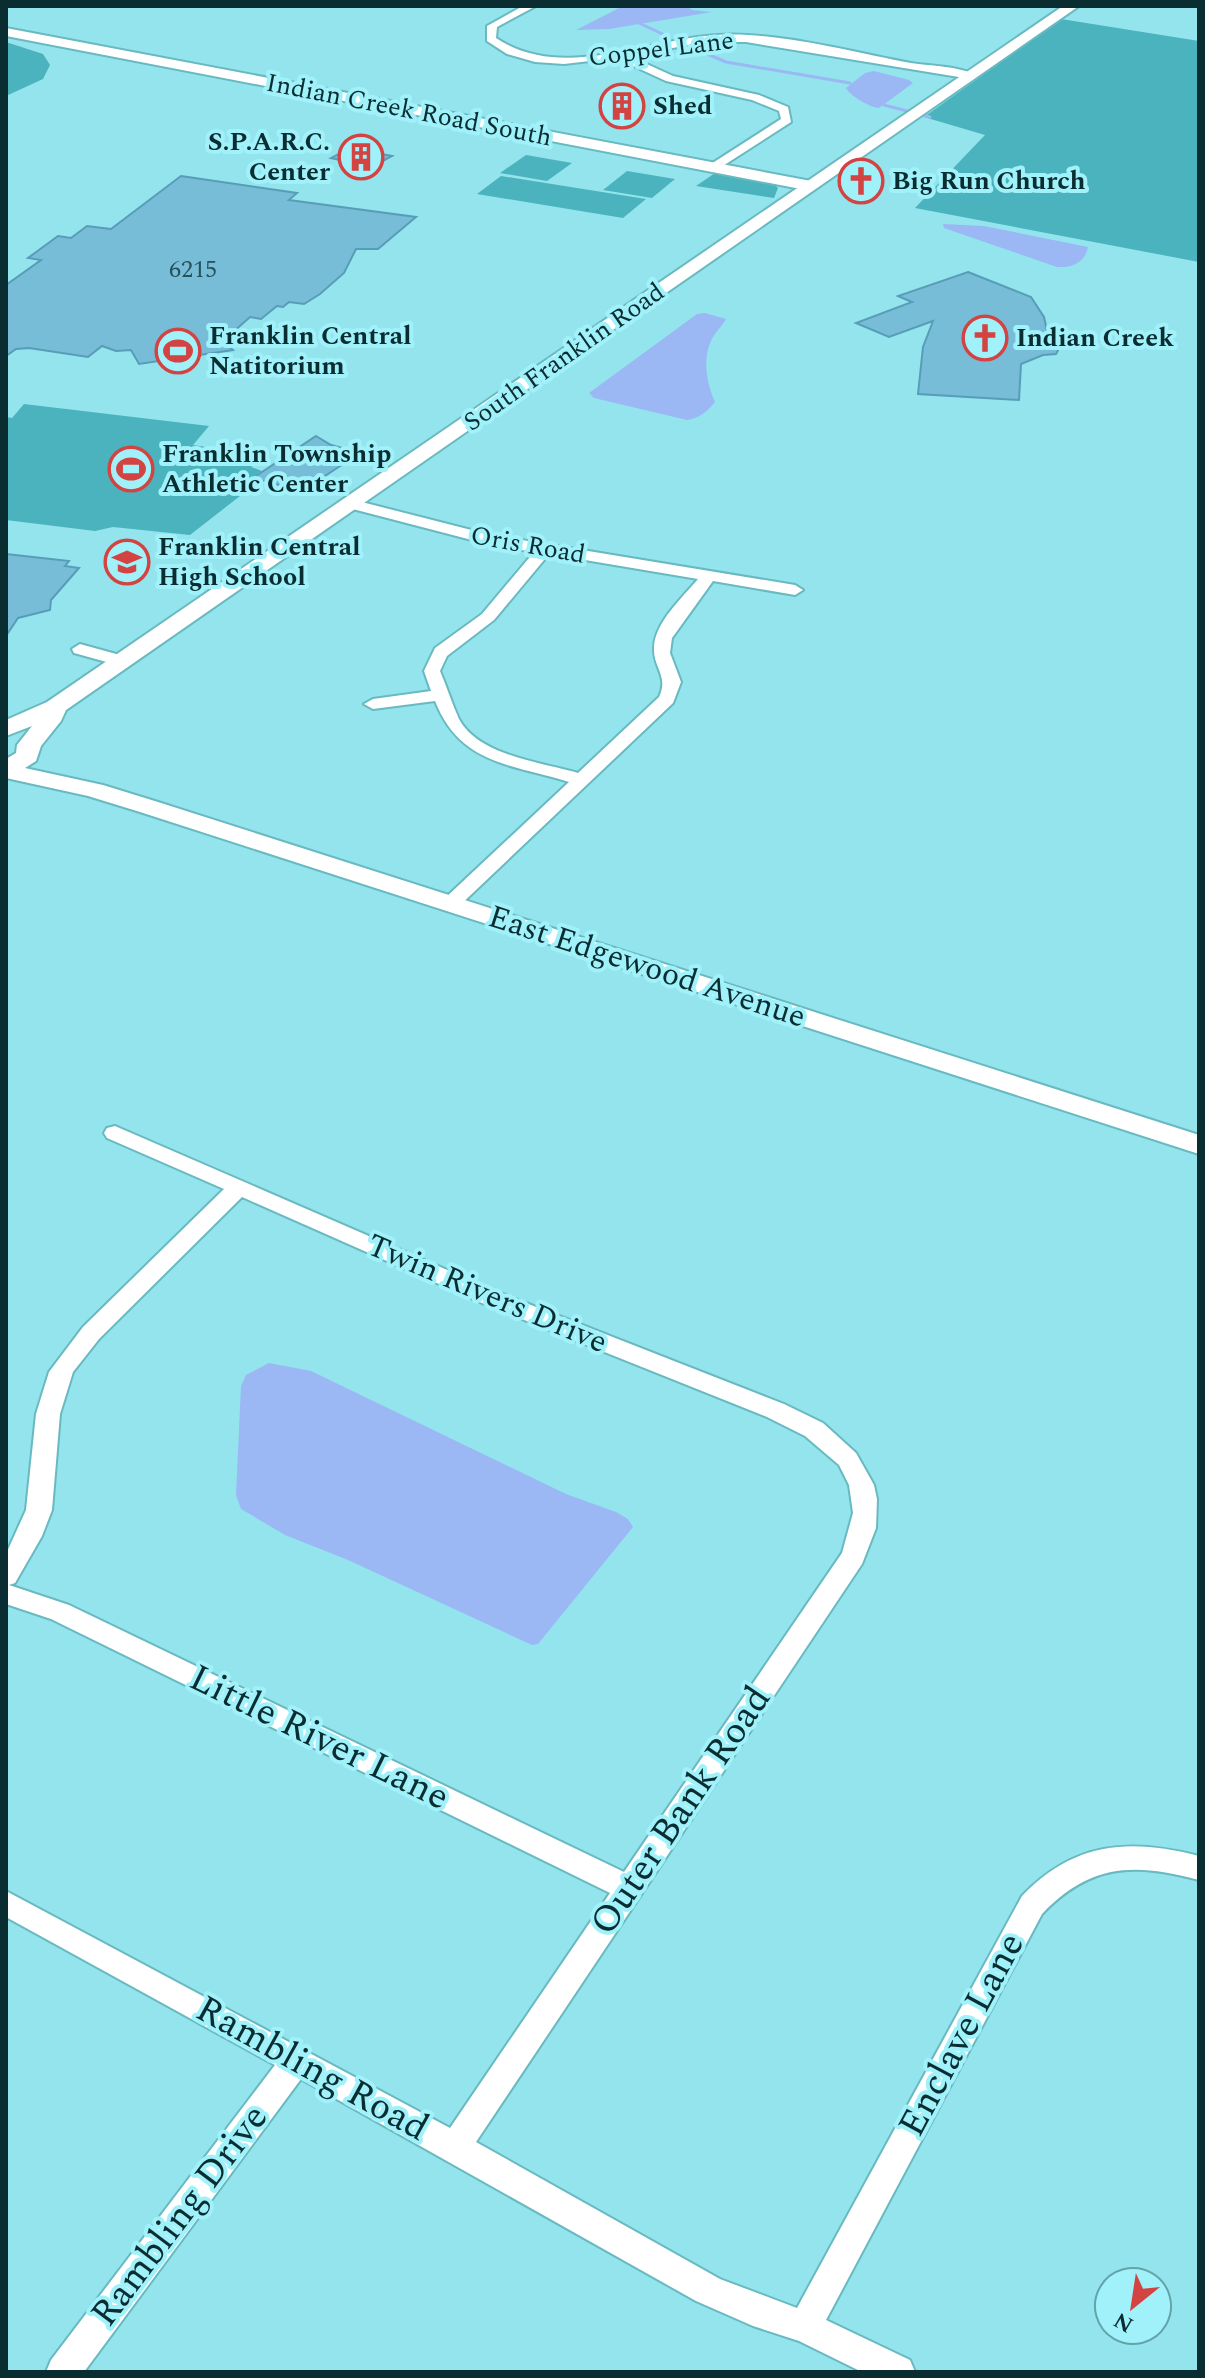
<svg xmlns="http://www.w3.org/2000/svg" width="1205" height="2378" font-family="Spectral,serif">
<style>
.green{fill:#4bb3bd}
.water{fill:#9bb8f5}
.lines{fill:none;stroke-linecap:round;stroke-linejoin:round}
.stream{stroke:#9bb8f5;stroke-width:3}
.building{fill:#78bdd8;stroke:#589db7;stroke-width:2}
.minor-casing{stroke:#69b9c1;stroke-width:4}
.tertiary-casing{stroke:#69b9c1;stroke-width:4}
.secondary-casing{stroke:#69b9c1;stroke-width:4}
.minor{fill:#fff;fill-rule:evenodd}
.tertiary{fill:#fff;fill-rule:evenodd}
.secondary{fill:#fff;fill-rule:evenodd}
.labels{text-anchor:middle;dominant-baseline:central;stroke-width:8;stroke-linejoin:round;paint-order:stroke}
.far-number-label{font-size:24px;fill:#25515b}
.far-street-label{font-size:26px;fill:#092d31;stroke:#a0f1fa}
.far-poi-label{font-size:26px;font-weight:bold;fill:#092d31;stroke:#a0f1fa;text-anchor:start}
.street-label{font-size:32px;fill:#092d31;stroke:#a0f1fa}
.near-street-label{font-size:38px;fill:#092d31;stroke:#a0f1fa}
</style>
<rect width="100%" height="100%" fill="#93e4ed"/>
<g class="green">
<polygon points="1061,19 1199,41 1199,262 915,208 985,135 924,117"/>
<polygon points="6,42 43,54 50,65 43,79 6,96"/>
<polygon points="526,155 572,163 547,181 500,173"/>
<polygon points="627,171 675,179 652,198 603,190"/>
<polygon points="718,171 771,181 778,188 774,198 696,186"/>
<polygon points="501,176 646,199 623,218 477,194"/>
<polygon points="24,404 209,426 193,445 267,457 251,467 262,471 253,477 240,496 190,535 113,527 95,531 6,520 6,417 12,418"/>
</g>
<g class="water">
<polygon points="623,6 686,6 692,10 712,12 609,29 576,30"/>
<path d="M874,71l35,9 4,3 -34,25c-8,0 -29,-12 -33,-20l19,-15z"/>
<path d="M943,224l41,2 104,21c-3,16 -16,21 -31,20l-113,-39z"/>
<path d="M705,313l21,6c-3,6 -8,10 -11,15 -14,20 -9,48 0,68 -7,9 -17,17 -28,18l-93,-22 -5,-5 108,-79z"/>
<polygon points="269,1363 311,1371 566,1494 616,1512 628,1519 633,1527 538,1644 532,1645 348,1560 285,1535 241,1509 236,1495 241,1386 246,1375"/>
</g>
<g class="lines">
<g class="stream">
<polyline points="639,23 669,37"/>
<polyline points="695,49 726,62 850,83"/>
<polyline points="884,105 930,117"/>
</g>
</g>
<g class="building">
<polygon points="350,148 392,156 372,167 331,158"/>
<polygon points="181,176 297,193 289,200 416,217 378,249 356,249 344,273 320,294 304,304 289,302 283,307 277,306 261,319 250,317 223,341 233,350 139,364 131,350 116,351 102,346 88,357 29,348 16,349 6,356 6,285 41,260 28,258 58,236 71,238 87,226 111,229"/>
<polygon points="968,272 1031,297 1044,317 1047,331 1075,342 1059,348 1056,354 1043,355 1021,364 1019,400 918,394 923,347 933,321 889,337 856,323 912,302 898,296"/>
<polygon points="316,436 331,445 360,453 322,478 297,490 253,478"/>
<polygon points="6,554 69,561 65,566 79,568 51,600 50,610 18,618 6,636"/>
</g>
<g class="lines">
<g class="minor-casing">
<g id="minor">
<path d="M523,6h13l-39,21 -1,11c66,44 150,1 221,-3 59,-4 135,17 194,28 19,3 50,3 66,13l-6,3 -225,-37h-41l-76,14 44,20 86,19 29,12 3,15 -76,49 -6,-4 2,-3 70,-45 -2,-8 -27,-11 -86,-19 -50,-23 -52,6 -29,-2 -28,-8 -20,-13v-15z"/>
<path d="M350,499l141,36 304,50 8,5 -8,5 -82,-14 -41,57 -2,15 11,29 -8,21 -216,205h-14l-3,-4 3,-4 126,-118c-59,-18 -109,-18 -134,-81l-62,8 -9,-5 9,-5 58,-8 -7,-20 11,-23 47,-34 52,-62 -43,-7 -146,-38v-6zM549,554l149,25c-15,18 -44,44 -44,69 -1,20 15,28 5,49l-81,76c-37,-11 -99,-17 -119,-54 -7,-15 -12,-32 -19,-48l7,-15 47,-36z"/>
<polygon points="80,644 127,657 129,661 121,666 74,653 72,649"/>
<path d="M115,1126l383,166 286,112 39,19 33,30 18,32 3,14 -1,29 -14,36 -386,578 244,137 77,29 225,-412c52,-54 107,-58 177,-40v24c-65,-17 -108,-17 -157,34l-216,406 84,40 5,12h-53l-63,-31 -46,-15 -57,-25 -395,-222 -217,293h-38l5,-12 224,-295 -269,-148v-26l444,237 160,-235 -559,-274 -45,-15v-50l20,-44 10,-96 13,-42 34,-45 141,-138 -117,-51 -3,-5 3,-5zM242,1197l240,106 285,114 38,19 34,29 10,20 4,28 -11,40 -218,319 -555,-267 -60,-20 6,-2 27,-47 10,-26 8,-96 13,-42 26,-33z"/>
</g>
</g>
<g class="tertiary-casing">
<polygon id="tertiary" points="6,28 811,181 819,186 811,191 6,36"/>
</g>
<g class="secondary-casing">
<polygon id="secondary" points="1063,6 1079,6 66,710 61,721 41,746 36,761 25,768 103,785 158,802 1199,1135 1199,1154 140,812 88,796 6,778 6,759 16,753 17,745 32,726 6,736 6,720 47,702"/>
</g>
<use href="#minor" class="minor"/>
<use href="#tertiary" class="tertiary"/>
<use href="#secondary" class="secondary"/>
</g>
<defs>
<g id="building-ring" transform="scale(2.3)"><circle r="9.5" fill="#a0f1fa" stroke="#d24342" stroke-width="1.5"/><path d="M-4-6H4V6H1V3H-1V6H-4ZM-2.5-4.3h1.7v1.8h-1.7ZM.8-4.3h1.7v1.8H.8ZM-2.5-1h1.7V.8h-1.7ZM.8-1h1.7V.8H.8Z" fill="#d24342"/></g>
<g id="church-ring" transform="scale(2.3)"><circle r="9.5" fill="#a0f1fa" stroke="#d24342" stroke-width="1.5"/><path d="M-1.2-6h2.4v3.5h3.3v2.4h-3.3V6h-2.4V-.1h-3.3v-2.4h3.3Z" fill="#d24342"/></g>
<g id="stadium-ring" transform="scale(2.3)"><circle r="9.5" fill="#a0f1fa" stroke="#d24342" stroke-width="1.5"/><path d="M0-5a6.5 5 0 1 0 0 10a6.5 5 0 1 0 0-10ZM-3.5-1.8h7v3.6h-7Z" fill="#d24342"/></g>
<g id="school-ring" transform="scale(2.3)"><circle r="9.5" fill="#a0f1fa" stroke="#d24342" stroke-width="1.5"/><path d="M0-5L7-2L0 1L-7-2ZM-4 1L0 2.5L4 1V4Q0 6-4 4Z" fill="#d24342"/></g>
</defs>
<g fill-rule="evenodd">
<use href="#building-ring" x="622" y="106"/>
<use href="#building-ring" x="361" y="157"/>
<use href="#church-ring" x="861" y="181"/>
<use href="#church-ring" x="985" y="338"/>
<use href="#stadium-ring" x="178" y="351"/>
<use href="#stadium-ring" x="131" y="469"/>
<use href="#school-ring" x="127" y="562"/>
</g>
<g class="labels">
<g class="far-number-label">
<text x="193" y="270">6215</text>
</g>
<g class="far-street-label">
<text transform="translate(661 49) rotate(-7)">Coppel Lane</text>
<text transform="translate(409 110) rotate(11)">Indian Creek Road South</text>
<text transform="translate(564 357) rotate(-35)">South Franklin Road</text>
<text transform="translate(528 545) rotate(10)">Oris Road</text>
</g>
<g class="far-poi-label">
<text x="653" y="106">Shed</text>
<text x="330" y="142" text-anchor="end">S.P.A.R.C.<tspan x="330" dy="30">Center</tspan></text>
<text x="892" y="181">Big Run Church</text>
<text x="209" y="336">Franklin Central<tspan x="209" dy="30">Natitorium</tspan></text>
<text x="1016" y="338">Indian Creek</text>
<text x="162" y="454">Franklin Township<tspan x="162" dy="30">Athletic Center</tspan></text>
<text x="158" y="547">Franklin Central<tspan x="158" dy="30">High School</tspan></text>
</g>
<g class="street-label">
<text transform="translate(647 967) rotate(18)">East Edgewood Avenue</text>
<text transform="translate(487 1294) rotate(23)">Twin Rivers Drive</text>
</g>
<g class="near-street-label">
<text transform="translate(319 1738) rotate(26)">Little River Lane</text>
<text transform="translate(681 1811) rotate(-56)">Outer Bank Road</text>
<text transform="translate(962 2035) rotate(-62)">Enclave Lane</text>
<text transform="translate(312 2069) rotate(29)">Rambling Road</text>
<text transform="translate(180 2216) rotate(-53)">Rambling Drive</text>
</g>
</g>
<rect width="1205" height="2378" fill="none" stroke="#092d31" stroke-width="16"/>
<g transform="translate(1133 2306) rotate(210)"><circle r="38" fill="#a0f1fa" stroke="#64a3aa" stroke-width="2"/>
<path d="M0-6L14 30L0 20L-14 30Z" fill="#d24342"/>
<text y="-12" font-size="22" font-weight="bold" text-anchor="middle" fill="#092d31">N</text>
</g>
</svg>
